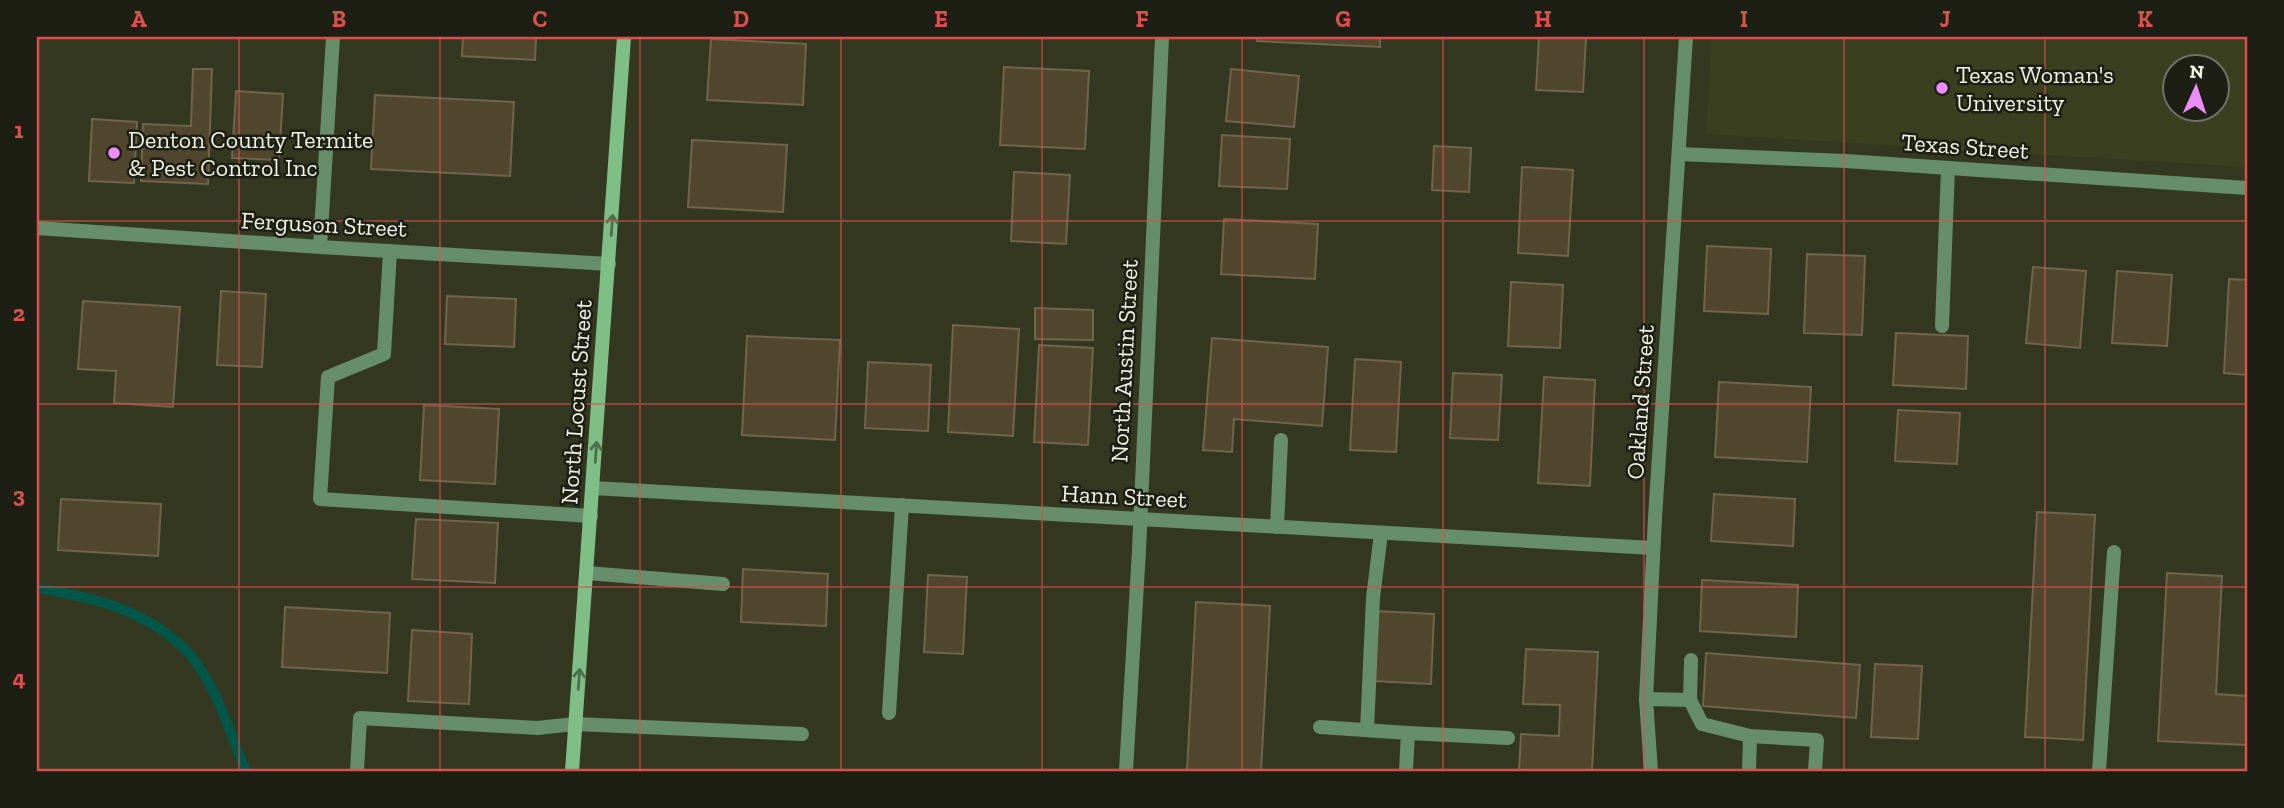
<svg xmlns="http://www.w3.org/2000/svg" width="2284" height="808" font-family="'Zilla Slab',serif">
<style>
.built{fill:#3a3f1f;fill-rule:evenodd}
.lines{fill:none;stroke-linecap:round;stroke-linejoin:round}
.stream{stroke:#005649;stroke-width:10}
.building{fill:#51462e;stroke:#70654c;stroke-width:2}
.service{stroke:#668e6a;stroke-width:14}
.minor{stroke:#668e6a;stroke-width:14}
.tertiary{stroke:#668e6a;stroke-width:14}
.secondary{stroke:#7fbf86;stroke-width:14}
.oneway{stroke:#4e6e4d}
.grid{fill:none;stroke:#db504d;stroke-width:2;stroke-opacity:0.55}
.poi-dot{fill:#eb8dfc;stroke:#1d1e14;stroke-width:2.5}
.labels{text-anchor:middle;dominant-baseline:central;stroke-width:5;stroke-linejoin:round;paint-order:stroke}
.poi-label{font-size:24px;fill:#eff2e3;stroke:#1d1e14;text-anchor:start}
.street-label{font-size:24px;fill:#eff2e3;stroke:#1d1e14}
.neatline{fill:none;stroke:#db504d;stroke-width:2.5}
.grid-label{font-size:23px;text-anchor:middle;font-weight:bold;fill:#db504d}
</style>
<rect width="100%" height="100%" fill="#343820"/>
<path class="built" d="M1712,37h535v130l-541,-33zM2176,66h42v42h-42z"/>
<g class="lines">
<path class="stream" d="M37,588c55,9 115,23 154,68 26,31 39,78 55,115"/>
</g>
<g class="building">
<polygon points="463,37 536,37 535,60 462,56"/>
<polygon points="1257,37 1380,37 1380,47 1257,41"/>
<polygon points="1539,37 1586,37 1583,92 1536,90"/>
<polygon points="711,39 806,44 803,105 707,100"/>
<polygon points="1004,67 1089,71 1085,149 1000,145"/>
<polygon points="193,69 212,69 208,184 141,181 143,124 191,126"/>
<polygon points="1231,69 1299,76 1294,127 1226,121"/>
<polygon points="236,91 283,94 279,160 232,158"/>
<polygon points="375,95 514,102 510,176 371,169"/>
<polygon points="92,119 137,122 134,183 89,181"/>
<polygon points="1222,135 1290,139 1287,189 1219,186"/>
<polygon points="692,140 787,145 783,212 688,207"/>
<polygon points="1434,146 1471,148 1469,192 1432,190"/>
<polygon points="1522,167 1573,170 1568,256 1518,253"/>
<polygon points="1014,172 1070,175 1066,244 1011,241"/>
<polygon points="1224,219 1318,224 1315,279 1221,274"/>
<polygon points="1707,246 1771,249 1768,314 1704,311"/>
<polygon points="1807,254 1865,256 1862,335 1804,333"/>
<polygon points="2033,267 2086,271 2080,348 2026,343"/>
<polygon points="2117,271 2172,275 2167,346 2112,343"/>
<polygon points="2229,279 2247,280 2247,375 2224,373"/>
<polygon points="1511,282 1563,285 1560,348 1508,346"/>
<polygon points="221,291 266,294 262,367 217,365"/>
<polygon points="447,296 516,299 514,347 445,344"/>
<polygon points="83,301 180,307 173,407 114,403 116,371 78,369"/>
<polygon points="1035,308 1093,310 1093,340 1035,339"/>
<polygon points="953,325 1019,329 1013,436 948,432"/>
<polygon points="1896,333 1968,336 1966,389 1893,385"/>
<polygon points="747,336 840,340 835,440 742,435"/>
<polygon points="1212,338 1328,347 1322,426 1234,419 1232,452 1203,450"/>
<polygon points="1039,345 1093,348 1088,445 1034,442"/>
<polygon points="1355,359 1401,362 1396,452 1350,450"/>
<polygon points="868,362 931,365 928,431 865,428"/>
<polygon points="1453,373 1502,375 1498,440 1450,438"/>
<polygon points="1544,377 1595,380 1590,486 1538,483"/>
<polygon points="1719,382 1811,387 1807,462 1715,457"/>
<polygon points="424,405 499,409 495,484 420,480"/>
<polygon points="1898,410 1960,413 1957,464 1895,461"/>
<polygon points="1714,494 1795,499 1793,546 1711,541"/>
<polygon points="61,499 161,504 158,556 58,550"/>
<polygon points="2037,512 2095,515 2083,740 2025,737"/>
<polygon points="416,519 498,523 495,583 412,579"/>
<polygon points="743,569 828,574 826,626 741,622"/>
<polygon points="2167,573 2222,576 2216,694 2247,696 2247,745 2158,741"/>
<polygon points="928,575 967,577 963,654 924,652"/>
<polygon points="1702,580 1798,585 1796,637 1700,631"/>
<polygon points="1196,602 1270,606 1261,771 1187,770"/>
<polygon points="285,607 390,613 387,673 282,667"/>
<polygon points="1376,611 1434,614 1431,684 1373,681"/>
<polygon points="412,630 472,634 469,704 408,701"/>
<polygon points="1526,649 1598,652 1592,771 1519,771 1521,734 1559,736 1560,705 1523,704"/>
<polygon points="1706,653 1860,665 1856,718 1703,706"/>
<polygon points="1875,664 1922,666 1918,739 1871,737"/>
</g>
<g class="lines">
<g class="service">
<polyline points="390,251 384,354 328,377 320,499 591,516"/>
<polyline points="1942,326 1948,168"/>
<polyline points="1277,527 1281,440"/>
<polyline points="587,573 723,584"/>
<polyline points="1646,699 1690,700 1702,724 1750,736"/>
<polyline points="1690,700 1691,660"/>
<polyline points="889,713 902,505"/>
<polyline points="1320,727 1408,733 1406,771"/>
<polyline points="1367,730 1373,598 1381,533"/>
<polyline points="1408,733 1508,738"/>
<polyline points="357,771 360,718 537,728 575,724 802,734"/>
<polyline points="1749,771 1750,736 1817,740 1815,771"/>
<polyline points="2099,771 2114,552"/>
</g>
<g class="minor">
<polyline points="1679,154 1846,161 2247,188"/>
<polyline points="37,228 320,247 609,264"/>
<polyline points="320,247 333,37"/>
<polyline points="593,488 1653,548"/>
<polyline points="1126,771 1139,550 1162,37"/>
</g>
<polyline class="tertiary" points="1651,771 1646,699 1655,518 1686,37"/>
<polyline class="secondary" points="572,771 624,37"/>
</g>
<defs><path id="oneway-shaft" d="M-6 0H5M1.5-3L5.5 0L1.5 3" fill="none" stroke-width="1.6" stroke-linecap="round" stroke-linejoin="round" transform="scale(1.75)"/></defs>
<g class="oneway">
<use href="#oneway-shaft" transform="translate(612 225) rotate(-86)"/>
<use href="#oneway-shaft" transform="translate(596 452) rotate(-86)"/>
<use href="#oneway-shaft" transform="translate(579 679) rotate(-86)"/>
</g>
<path class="grid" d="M239,37v734M440,37v734M640,37v734M841,37v734M1042,37v734M1242,37v734M1443,37v734M1644,37v734M1844,37v734M2045,37v734M37,221h2210M37,404h2210M37,587h2210"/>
<g class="poi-dot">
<circle cx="1942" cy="88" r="7"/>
<circle cx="114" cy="153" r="7"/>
</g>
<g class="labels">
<g class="poi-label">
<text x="1956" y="74">Texas Woman's<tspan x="1956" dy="28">University</tspan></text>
<text x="128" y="139">Denton County Termite<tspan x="128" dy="28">&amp; Pest Control Inc</tspan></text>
</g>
<g class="street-label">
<text transform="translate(1965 146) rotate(4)">Texas Street</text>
<text transform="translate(324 224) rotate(3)">Ferguson Street</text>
<text transform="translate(1124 361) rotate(-87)">North Austin Street</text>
<text transform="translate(576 402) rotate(-86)">North Locust Street</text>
<text transform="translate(1640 402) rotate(-86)">Oakland Street</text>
<text transform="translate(1124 496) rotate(3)">Hann Street</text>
</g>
</g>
<rect width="2284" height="808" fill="none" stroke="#1d1e14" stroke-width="77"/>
<g transform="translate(2196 88) rotate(3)"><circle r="33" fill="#1d1e14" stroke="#717367" stroke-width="2"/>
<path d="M0-5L12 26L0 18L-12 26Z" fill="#eb8dfc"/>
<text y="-10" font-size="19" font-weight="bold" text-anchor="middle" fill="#eff2e3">N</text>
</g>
<rect x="38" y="38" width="2208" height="732" class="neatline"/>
<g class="grid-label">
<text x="139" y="27">A</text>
<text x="339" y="27">B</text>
<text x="540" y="27">C</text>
<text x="741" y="27">D</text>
<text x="941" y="27">E</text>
<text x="1142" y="27">F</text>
<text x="1343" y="27">G</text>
<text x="1543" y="27">H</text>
<text x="1744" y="27">I</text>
<text x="1945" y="27">J</text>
<text x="2145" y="27">K</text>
<text x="19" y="138">1</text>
<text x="19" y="321">2</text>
<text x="19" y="503">3</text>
<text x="19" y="686">4</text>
</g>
</svg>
